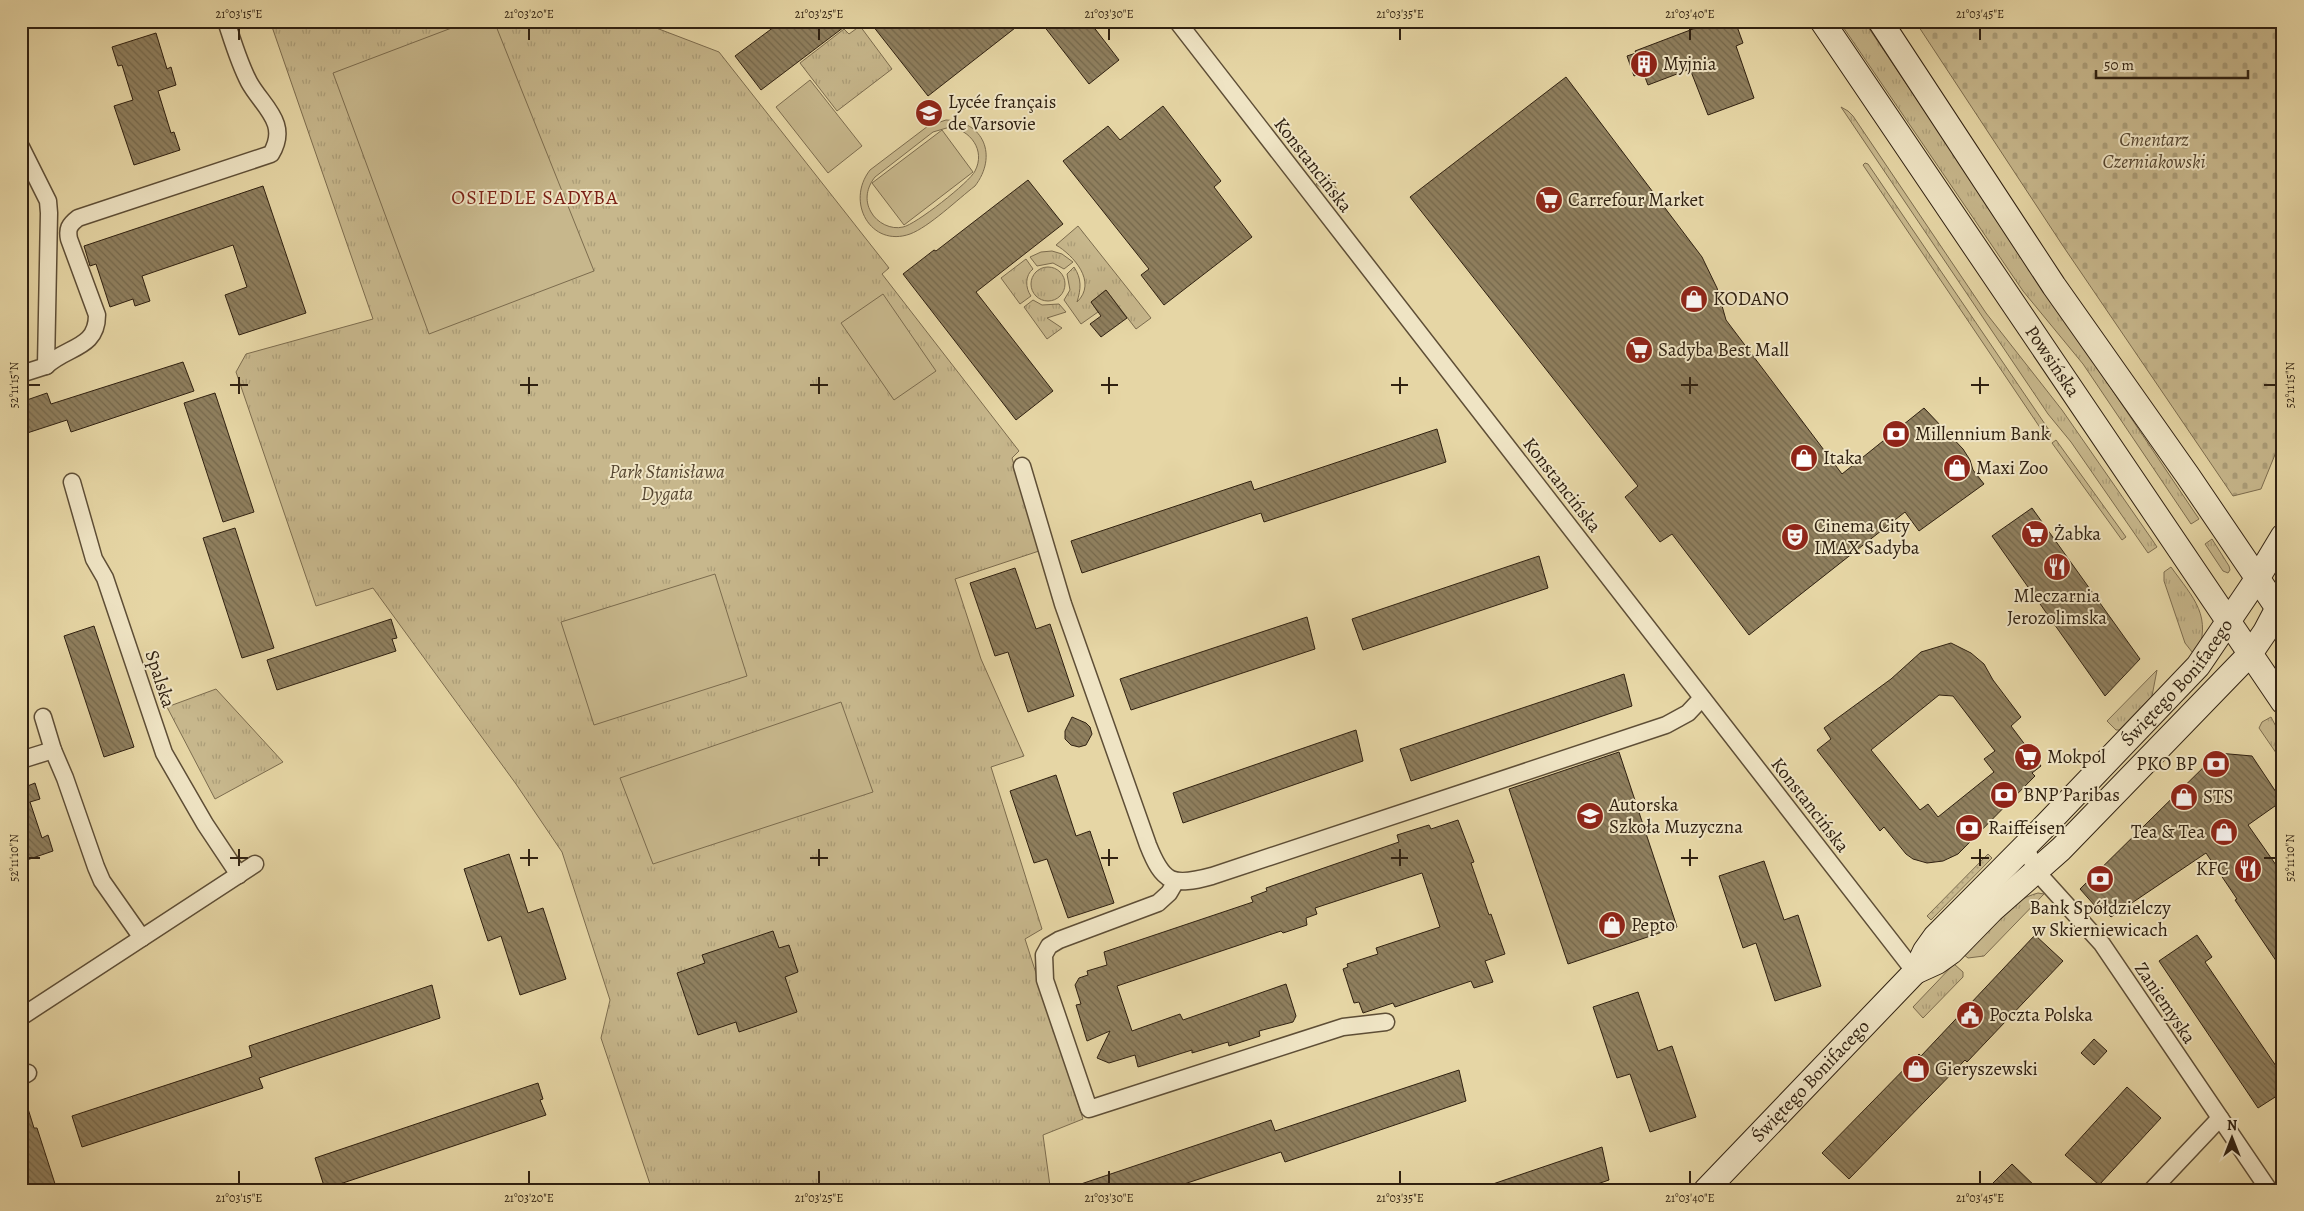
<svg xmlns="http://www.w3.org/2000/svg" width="2304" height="1211" font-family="Alegreya,serif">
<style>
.grass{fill:url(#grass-tufts);stroke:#7c6c4e}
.cemetery{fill:url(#cemetery-stones);stroke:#7c6c4e}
.garden{fill:url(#garden-dots);stroke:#7c6c4e}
.pitch{fill:#c7b78c;stroke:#7c6c4e;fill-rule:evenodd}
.building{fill:url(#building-back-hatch);stroke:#302111;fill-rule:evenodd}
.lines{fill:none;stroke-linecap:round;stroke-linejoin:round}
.street-casing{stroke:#5e4e36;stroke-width:19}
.secondary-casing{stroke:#302111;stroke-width:26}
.street{stroke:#efe4c4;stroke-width:16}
.secondary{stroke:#efe4c4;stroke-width:24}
.ticks{fill:none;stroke:#302111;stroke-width:2}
.labels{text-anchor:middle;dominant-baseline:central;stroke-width:4;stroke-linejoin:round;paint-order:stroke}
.poi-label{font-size:19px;fill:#302111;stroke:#efe4c4;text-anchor:start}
.park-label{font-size:19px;font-style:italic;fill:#564630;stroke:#efe4c4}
.street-label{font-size:19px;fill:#302111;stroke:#efe4c4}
.neighbourhood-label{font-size:20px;letter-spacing:1px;fill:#7a1f14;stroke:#efe4c4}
.neatline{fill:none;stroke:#302111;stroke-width:2}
.ticks-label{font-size:12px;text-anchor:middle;fill:#302111}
</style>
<defs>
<pattern id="grass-tufts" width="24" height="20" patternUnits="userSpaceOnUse" patternTransform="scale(1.25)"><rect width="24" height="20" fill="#c7b78c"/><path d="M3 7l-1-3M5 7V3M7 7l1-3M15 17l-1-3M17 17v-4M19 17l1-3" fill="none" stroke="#ab9d78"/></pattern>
<pattern id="cemetery-stones" width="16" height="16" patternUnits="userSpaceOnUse" patternTransform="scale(1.25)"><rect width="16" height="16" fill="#c7b78c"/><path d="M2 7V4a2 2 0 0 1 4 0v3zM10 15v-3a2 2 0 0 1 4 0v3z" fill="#ab9d78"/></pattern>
<pattern id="garden-dots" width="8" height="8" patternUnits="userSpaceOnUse" patternTransform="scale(1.25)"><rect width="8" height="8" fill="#c7b78c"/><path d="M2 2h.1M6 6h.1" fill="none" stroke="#ab9d78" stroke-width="1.8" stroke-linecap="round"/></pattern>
<pattern id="building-back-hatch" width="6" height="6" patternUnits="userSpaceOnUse" patternTransform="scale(1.25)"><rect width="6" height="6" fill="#8f7f5e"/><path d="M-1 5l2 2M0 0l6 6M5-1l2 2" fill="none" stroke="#75684c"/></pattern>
</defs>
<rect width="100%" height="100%" fill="#e6d6a5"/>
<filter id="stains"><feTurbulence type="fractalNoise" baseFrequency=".004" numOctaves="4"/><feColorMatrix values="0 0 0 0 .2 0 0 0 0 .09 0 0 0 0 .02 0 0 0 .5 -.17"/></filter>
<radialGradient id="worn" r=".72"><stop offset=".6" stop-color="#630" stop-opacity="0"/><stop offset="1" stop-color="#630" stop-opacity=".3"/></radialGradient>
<g class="grass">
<polygon points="270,21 638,21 719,52 889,268 882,274 1019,451 1012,458 1039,551 955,579 981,659 1024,756 991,767 1042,929 1025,939 1083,1119 1043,1135 1050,1186 1039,1190 652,1190 601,1038 610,1000 562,852 516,784 373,588 316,606 236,372 246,354 373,319"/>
<polygon points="1839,21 1864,21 2199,519 2191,524 2083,364 2023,291"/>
<polygon points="860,26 892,69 837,111 800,63 844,29 849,34"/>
<polygon points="1841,107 1848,111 1853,116 1986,313 2062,410 2151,538 2157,547 2148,553 2071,442 2048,414"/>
<polygon points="1865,163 1868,164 2051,433 2050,437 2043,432 1863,165"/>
<polygon points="1324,177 1330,179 1341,195 1333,197 1316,184"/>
<path d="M1078,226l73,92 -15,11 -30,-39 -15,12 7,10 -17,12 -17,-24 6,-10 -3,-16 7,-7c8,12 7,22 3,35 21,-20 -4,-47 -21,-57z"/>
<polygon points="1052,251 1062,254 1073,262 1064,269 1053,263 1037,266 1030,257 1041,252"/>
<path d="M1026,259l7,10c-8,6 -8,19 -2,27l-11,8 -19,-26z"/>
<circle cx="1048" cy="284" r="17"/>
<polygon points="1033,300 1042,305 1059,304 1066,312 1047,318 1062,328 1047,339 1024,307"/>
<polygon points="2056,440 2126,537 2122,540 2052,443"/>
<polygon points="2212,539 2229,566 2230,570 2228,573 2223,571 2205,544"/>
<path d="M2171,567c23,32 42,49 25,90l-11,-14 -21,-62v-9z"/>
<polygon points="2157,670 2152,696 2119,730 2116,730 2107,721"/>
<polygon points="216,689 283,762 215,799 167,707"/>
<polygon points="2271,717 2283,740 2283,763 2259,728 2262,722"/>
<path d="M2038,893l6,1 -60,62 -16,2 -5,-4c21,-22 44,-53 75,-61z"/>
<polygon points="1954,964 1963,972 1963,977 1923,1018 1913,1007"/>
</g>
<polygon class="cemetery" points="1915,21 2283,21 2283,435 2261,489 2233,496 2063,246"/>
<polygon class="garden" points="1988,854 1992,858 1931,920 1927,916"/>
<g class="pitch">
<polygon points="470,21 494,21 594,271 429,334 333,73"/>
<polygon points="810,80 862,146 828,173 776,107"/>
<path d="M946,120c38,1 52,36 29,66 -17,13 -46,41 -65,48 -39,14 -65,-32 -40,-64l58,-44zM950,127c20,3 36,23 25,44 -5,11 -60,54 -72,56 -12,3 -26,-4 -32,-15 -7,-12 -4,-25 4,-35l58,-45z"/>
<polygon points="942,130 973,172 904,225 872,183"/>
<polygon points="883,294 936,371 894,400 841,323"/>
<polygon points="715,574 747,676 594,725 561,622"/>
<polygon points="841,702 873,792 653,864 620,778"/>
</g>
<g class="building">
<polygon points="782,21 852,21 761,90 735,56"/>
<polygon points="869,21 923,21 929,29 940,21 1024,21 928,96"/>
<polygon points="1040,21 1089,21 1119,60 1089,84"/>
<polygon points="1714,21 1735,21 1743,43 1736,46 1754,98 1708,115 1690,69 1648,85 1643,72 1634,76 1627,56 1636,53 1635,51"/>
<polygon points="156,33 167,69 171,67 176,85 158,91 171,133 174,132 180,150 134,165 114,106 133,100 122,65 118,66 112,47"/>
<polygon points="1566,77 1702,257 1717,288 1726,320 1842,474 1924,408 1963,449 1970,460 1973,470 1984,484 1919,531 1905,512 1749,635 1672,534 1660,542 1625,497 1638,486 1410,197"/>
<polygon points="1163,106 1221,181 1214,187 1252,237 1164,305 1141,275 1149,269 1063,161 1108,126 1120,140"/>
<polygon points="1028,180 1063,224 976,292 1053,391 1016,420 903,274 934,250 936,251"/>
<polygon points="263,186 306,313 239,335 225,295 247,287 233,245 142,276 150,301 135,306 133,299 110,307 96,264 90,266 84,246"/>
<polygon points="1106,290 1127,318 1101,337 1090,324 1101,316 1091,302"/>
<polygon points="183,362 194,391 71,432 67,420 21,435 21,402 47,393 51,404"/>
<polygon points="215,393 254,512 223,522 184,403"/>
<polygon points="1437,429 1446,462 1264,522 1261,513 1082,573 1071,541 1251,481 1254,490"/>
<polygon points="2032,508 2140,659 2105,696 1992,536"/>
<polygon points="235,528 274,648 242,658 203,538"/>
<polygon points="1539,556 1548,588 1363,650 1352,619"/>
<polygon points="1015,568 1036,629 1050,624 1074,696 1028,712 1008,652 995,656 970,583"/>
<polygon points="1307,617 1315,649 1131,710 1120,679"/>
<polygon points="391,619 397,638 392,639 396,651 277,690 267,660"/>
<polygon points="94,626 134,747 104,757 64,636"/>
<path d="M1951,643l20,10 13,11 9,16 28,37 -10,9 30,40 -9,7 3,3 -77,78 -15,7 -16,2 -14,-4 -7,-5 -22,-27 -4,4 -63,-81 14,-11 -7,-11 67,-49 30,-27zM1939,695l14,1 42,55 -11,8 10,13 -56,45 -10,-13 -8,6 -49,-60z"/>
<polygon points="1624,674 1632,706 1411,781 1400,749"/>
<polygon points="1072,717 1086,723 1090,727 1092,734 1086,745 1079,747 1071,745 1065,739 1065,731"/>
<polygon points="1356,730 1363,761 1183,823 1173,793"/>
<polygon points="1619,752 1677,927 1568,964 1509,789"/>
<polygon points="2218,753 2252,756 2282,801 2248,825 2276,865 2283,860 2283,971 2235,900 2237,899 2206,853 2111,917 2107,913 2104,916 2080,889"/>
<polygon points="1056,775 1076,836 1090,831 1114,903 1068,918 1047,859 1034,863 1010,791"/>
<polygon points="35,783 40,799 30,802 42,838 48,835 53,851 21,862 21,785 24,784 25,787"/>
<polygon points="1458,820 1474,862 1471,863 1489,915 1491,914 1505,954 1485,961 1493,982 1474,988 1471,981 1395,1007 1393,1003 1363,1013 1359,1002 1354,1003 1343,969 1348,967 1347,964 1378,954 1376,948 1440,927 1422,873 1315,908 1317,914 1306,918 1307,925 1283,933 1281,931 1117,986 1132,1031 1180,1014 1183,1020 1286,984 1296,1016 1293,1022 1259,1031 1260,1036 1229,1046 1228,1042 1192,1053 1192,1050 1138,1067 1135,1055 1109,1063 1097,1058 1110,1031 1087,1041 1076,1005 1081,1004 1075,985 1079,978 1088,975 1087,971 1107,965 1104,952 1253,902 1251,897 1267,891 1266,888 1399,842 1397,835 1429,825 1431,829"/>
<polygon points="509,854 528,913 543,908 566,979 520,995 501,936 488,941 464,869"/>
<polygon points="1764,861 1784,920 1798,915 1821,986 1775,1001 1756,943 1743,948 1719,876"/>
<polygon points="773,931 779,948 789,945 798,972 785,977 797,1012 739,1032 736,1022 698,1035 677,973 705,963 702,955"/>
<polygon points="2035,935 2063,961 1967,1062 1965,1060 1849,1179 1822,1153 1919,1054 1921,1056"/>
<polygon points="2197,935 2212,957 2205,962 2276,1066 2283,1061 2283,1092 2258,1108 2159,961"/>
<polygon points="432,985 440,1018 259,1078 263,1088 82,1147 72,1116 252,1057 249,1046"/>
<polygon points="1638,992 1658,1051 1672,1046 1696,1117 1650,1132 1630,1074 1617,1078 1593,1007"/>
<polygon points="2094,1039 2107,1051 2094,1065 2081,1053"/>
<polygon points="1459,1070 1466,1101 1285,1162 1281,1152 1166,1190 1073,1190 1072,1187 1271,1120 1275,1131"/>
<polygon points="538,1083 543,1099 540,1100 546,1115 325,1189 315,1158"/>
<polygon points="2127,1087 2161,1118 2099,1185 2065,1155"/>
<polygon points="25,1099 34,1128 37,1128 57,1190 21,1190 21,1100"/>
<polygon points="1602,1147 1609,1180 1580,1190 1485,1190 1484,1187"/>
<polygon points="2012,1164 2039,1190 1986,1190"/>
</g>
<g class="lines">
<g class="street-casing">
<g id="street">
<polyline points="1177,21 1915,972"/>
<polyline points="21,147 48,201 49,213 46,366 21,374"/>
<path d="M46,366c21,-20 51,-17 51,-51l-28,-76c-2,-10 0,-14 9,-21l193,-64c19,-31 -9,-48 -22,-72 -10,-19 -16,-40 -23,-61"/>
<path d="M1022,466l41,138 85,241c15,38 24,42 64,31l454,-151 22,-12 14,-15"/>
<polyline points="72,482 94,559 105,578 164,753 205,824 239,875"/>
<polyline points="43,717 53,750 65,778 96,867 102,881 142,938"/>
<polyline points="21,760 53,750"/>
<polyline points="2030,842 2028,852 2036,871 2102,944 2269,1190"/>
<polyline points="1176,881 1169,893 1158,903 1059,940 1049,946 1044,955 1045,980 1089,1109 1343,1027 1386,1022"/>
<polyline points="21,1017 255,864"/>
<polyline points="21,1077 28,1073"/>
<polyline points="2152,1190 2220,1118"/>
</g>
</g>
<g class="secondary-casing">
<g id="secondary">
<path id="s1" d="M1822,21l461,681"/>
<polyline points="1880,21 2054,286 2188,476 2283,616"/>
<polyline points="1915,972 1937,962 1951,952 1992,910 2061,849 2250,654 2265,632 2283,598"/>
<path id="s2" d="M1706,1190l209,-218 10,-21 10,-14 112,-113 151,-158 59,-87 26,-43"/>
</g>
</g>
<use href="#street" class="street"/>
<use href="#secondary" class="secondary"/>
</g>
<path class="ticks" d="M239,28v12M529,28v12M819,28v12M1109,28v12M1400,28v12M1690,28v12M1980,28v12M239,377v17M529,377v17M819,377v17M1109,377v17M1400,377v17M1690,377v17M1980,377v17M28,385h12M230,385h18M520,385h18M810,385h18M1101,385h17M1391,385h17M1681,385h17M1971,385h18M2264,385h12M239,849v17M529,849v17M819,849v17M1109,849v17M1400,849v17M1690,849v17M1980,849v17M28,858h12M230,858h18M520,858h18M810,858h18M1101,858h17M1391,858h17M1681,858h17M1971,858h18M2264,858h12M239,1171v13M529,1171v13M819,1171v13M1109,1171v13M1400,1171v13M1690,1171v13M1980,1171v13"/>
<defs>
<g id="building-disc" transform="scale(1.4375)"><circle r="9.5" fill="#8f2418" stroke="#efe4c4"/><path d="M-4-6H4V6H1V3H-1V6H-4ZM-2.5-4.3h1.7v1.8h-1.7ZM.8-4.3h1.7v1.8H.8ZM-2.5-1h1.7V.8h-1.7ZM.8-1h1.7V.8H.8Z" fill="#fff"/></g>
<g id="school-disc" transform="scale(1.4375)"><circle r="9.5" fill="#8f2418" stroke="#efe4c4"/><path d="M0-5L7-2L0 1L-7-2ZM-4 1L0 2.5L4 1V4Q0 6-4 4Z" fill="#fff"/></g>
<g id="supermarket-disc" transform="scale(1.4375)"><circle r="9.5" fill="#8f2418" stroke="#efe4c4"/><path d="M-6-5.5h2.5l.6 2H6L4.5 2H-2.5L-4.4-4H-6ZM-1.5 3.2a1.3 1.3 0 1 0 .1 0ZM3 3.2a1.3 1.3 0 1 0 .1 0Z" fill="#fff"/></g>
<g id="shop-disc" transform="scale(1.4375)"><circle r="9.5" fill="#8f2418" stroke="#efe4c4"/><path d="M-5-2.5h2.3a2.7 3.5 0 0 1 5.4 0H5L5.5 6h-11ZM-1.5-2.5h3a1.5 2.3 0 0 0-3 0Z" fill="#fff"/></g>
<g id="bank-disc" transform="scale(1.4375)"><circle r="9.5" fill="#8f2418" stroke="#efe4c4"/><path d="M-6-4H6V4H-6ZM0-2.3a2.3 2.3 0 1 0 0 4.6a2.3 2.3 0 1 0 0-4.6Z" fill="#fff"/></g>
<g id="theatre-disc" transform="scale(1.4375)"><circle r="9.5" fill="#8f2418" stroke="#efe4c4"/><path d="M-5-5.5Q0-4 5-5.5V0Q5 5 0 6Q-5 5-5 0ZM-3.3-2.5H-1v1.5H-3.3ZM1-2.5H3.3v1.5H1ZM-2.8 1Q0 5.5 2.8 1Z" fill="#fff"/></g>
<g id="restaurant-disc" transform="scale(1.4375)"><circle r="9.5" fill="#8f2418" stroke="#efe4c4"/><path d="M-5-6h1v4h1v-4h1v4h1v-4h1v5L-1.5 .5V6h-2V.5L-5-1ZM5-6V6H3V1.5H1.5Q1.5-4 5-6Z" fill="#fff"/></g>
<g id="civic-disc" transform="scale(1.4375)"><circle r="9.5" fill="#8f2418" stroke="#efe4c4"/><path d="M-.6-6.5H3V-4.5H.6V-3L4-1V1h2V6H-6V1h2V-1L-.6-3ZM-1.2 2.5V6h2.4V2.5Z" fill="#fff"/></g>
</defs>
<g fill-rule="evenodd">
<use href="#building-disc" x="1644" y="64"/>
<use href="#school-disc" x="929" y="113"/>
<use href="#supermarket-disc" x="1549" y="200"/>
<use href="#shop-disc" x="1694" y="299"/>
<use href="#supermarket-disc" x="1639" y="350"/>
<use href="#bank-disc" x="1896" y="434"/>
<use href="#shop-disc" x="1804" y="458"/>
<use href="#shop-disc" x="1957" y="468"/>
<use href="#supermarket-disc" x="2035" y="534"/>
<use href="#theatre-disc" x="1795" y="537"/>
<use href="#restaurant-disc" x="2057" y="567"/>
<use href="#supermarket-disc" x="2028" y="757"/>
<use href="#bank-disc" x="2216" y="764"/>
<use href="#bank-disc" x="2004" y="795"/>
<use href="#shop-disc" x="2184" y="797"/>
<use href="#school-disc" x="1590" y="816"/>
<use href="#bank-disc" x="1969" y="828"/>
<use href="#shop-disc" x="2224" y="832"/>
<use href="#restaurant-disc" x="2248" y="869"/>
<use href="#bank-disc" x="2100" y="879"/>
<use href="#shop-disc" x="1612" y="925"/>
<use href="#civic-disc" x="1970" y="1015"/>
<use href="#shop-disc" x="1916" y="1069"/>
</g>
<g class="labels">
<g class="poi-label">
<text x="1663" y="64">Myjnia</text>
<text x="948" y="102">Lycée français<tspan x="948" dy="22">de Varsovie</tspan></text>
<text x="1568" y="200">Carrefour Market</text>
<text x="1713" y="299">KODANO</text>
<text x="1658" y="350">Sadyba Best Mall</text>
<text x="1915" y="434">Millennium Bank</text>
<text x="1823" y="458">Itaka</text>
<text x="1976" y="468">Maxi Zoo</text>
<text x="1814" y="526">Cinema City<tspan x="1814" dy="22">IMAX Sadyba</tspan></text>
<text x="2054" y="534">Żabka</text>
<text x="2057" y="596" text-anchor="middle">Mleczarnia<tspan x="2057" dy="22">Jerozolimska</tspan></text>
<text x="2047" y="757">Mokpol</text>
<text x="2197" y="764" text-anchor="end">PKO BP</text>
<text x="2023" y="795">BNP Paribas</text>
<text x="2203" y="797">STS</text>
<text x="1609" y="805">Autorska<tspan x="1609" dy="22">Szkoła Muzyczna</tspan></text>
<text x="1988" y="828">Raiffeisen</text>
<text x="2205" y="832" text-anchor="end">Tea &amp; Tea</text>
<text x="2229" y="869" text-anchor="end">KFC</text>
<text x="2100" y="908" text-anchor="middle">Bank Spółdzielczy<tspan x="2100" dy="22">w Skierniewicach</tspan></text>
<text x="1631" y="925">Pepto</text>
<text x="1989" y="1015">Poczta Polska</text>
<text x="1935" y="1069">Gieryszewski</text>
</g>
<g class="park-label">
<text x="2154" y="140">Cmentarz<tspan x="2154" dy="22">Czerniakowski</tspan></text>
<text x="667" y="472">Park Stanisława<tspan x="667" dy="22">Dygata</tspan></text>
</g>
<g class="street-label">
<text transform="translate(1313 165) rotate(52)">Konstancińska</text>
<text stroke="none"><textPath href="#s1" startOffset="411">Powsińska</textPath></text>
<text transform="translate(1562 485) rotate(52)">Konstancińska</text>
<text transform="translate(160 679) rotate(72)">Spalska</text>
<text stroke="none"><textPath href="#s2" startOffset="694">Świętego Bonifacego</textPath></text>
<text transform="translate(1810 805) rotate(52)">Konstancińska</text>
<text transform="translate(2165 1003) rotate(56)">Zaniemyska</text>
<text stroke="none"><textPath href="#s2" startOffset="151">Świętego Bonifacego</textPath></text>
</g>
<g class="neighbourhood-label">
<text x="535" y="197">OSIEDLE SADYBA</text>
</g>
</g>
<rect width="2304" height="1211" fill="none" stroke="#e6d6a5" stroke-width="55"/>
<g transform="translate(2232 1138)" stroke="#efe4c4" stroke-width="4" paint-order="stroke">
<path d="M0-4L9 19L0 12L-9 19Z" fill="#302111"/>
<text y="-8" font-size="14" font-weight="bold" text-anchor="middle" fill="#302111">N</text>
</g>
<path d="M2096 70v8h152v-8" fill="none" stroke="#302111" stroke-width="2.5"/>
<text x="2104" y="70" font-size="15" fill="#302111" stroke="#efe4c4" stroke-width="4" paint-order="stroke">50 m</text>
<rect x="28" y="28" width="2248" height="1156" class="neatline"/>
<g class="ticks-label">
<text x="239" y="18">21°03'15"E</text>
<text x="529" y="18">21°03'20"E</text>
<text x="819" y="18">21°03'25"E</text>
<text x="1109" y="18">21°03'30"E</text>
<text x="1400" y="18">21°03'35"E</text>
<text x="1690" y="18">21°03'40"E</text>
<text x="1980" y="18">21°03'45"E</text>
<text transform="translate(14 385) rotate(-90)" y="4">52°11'15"N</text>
<text transform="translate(2290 385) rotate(-90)" y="4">52°11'15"N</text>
<text transform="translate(14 858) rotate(-90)" y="4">52°11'10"N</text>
<text transform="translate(2290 858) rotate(-90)" y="4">52°11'10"N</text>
<text x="239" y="1202">21°03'15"E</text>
<text x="529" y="1202">21°03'20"E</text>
<text x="819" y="1202">21°03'25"E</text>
<text x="1109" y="1202">21°03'30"E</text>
<text x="1400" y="1202">21°03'35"E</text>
<text x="1690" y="1202">21°03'40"E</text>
<text x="1980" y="1202">21°03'45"E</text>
</g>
<rect width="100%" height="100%" filter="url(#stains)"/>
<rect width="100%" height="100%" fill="url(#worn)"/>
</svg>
